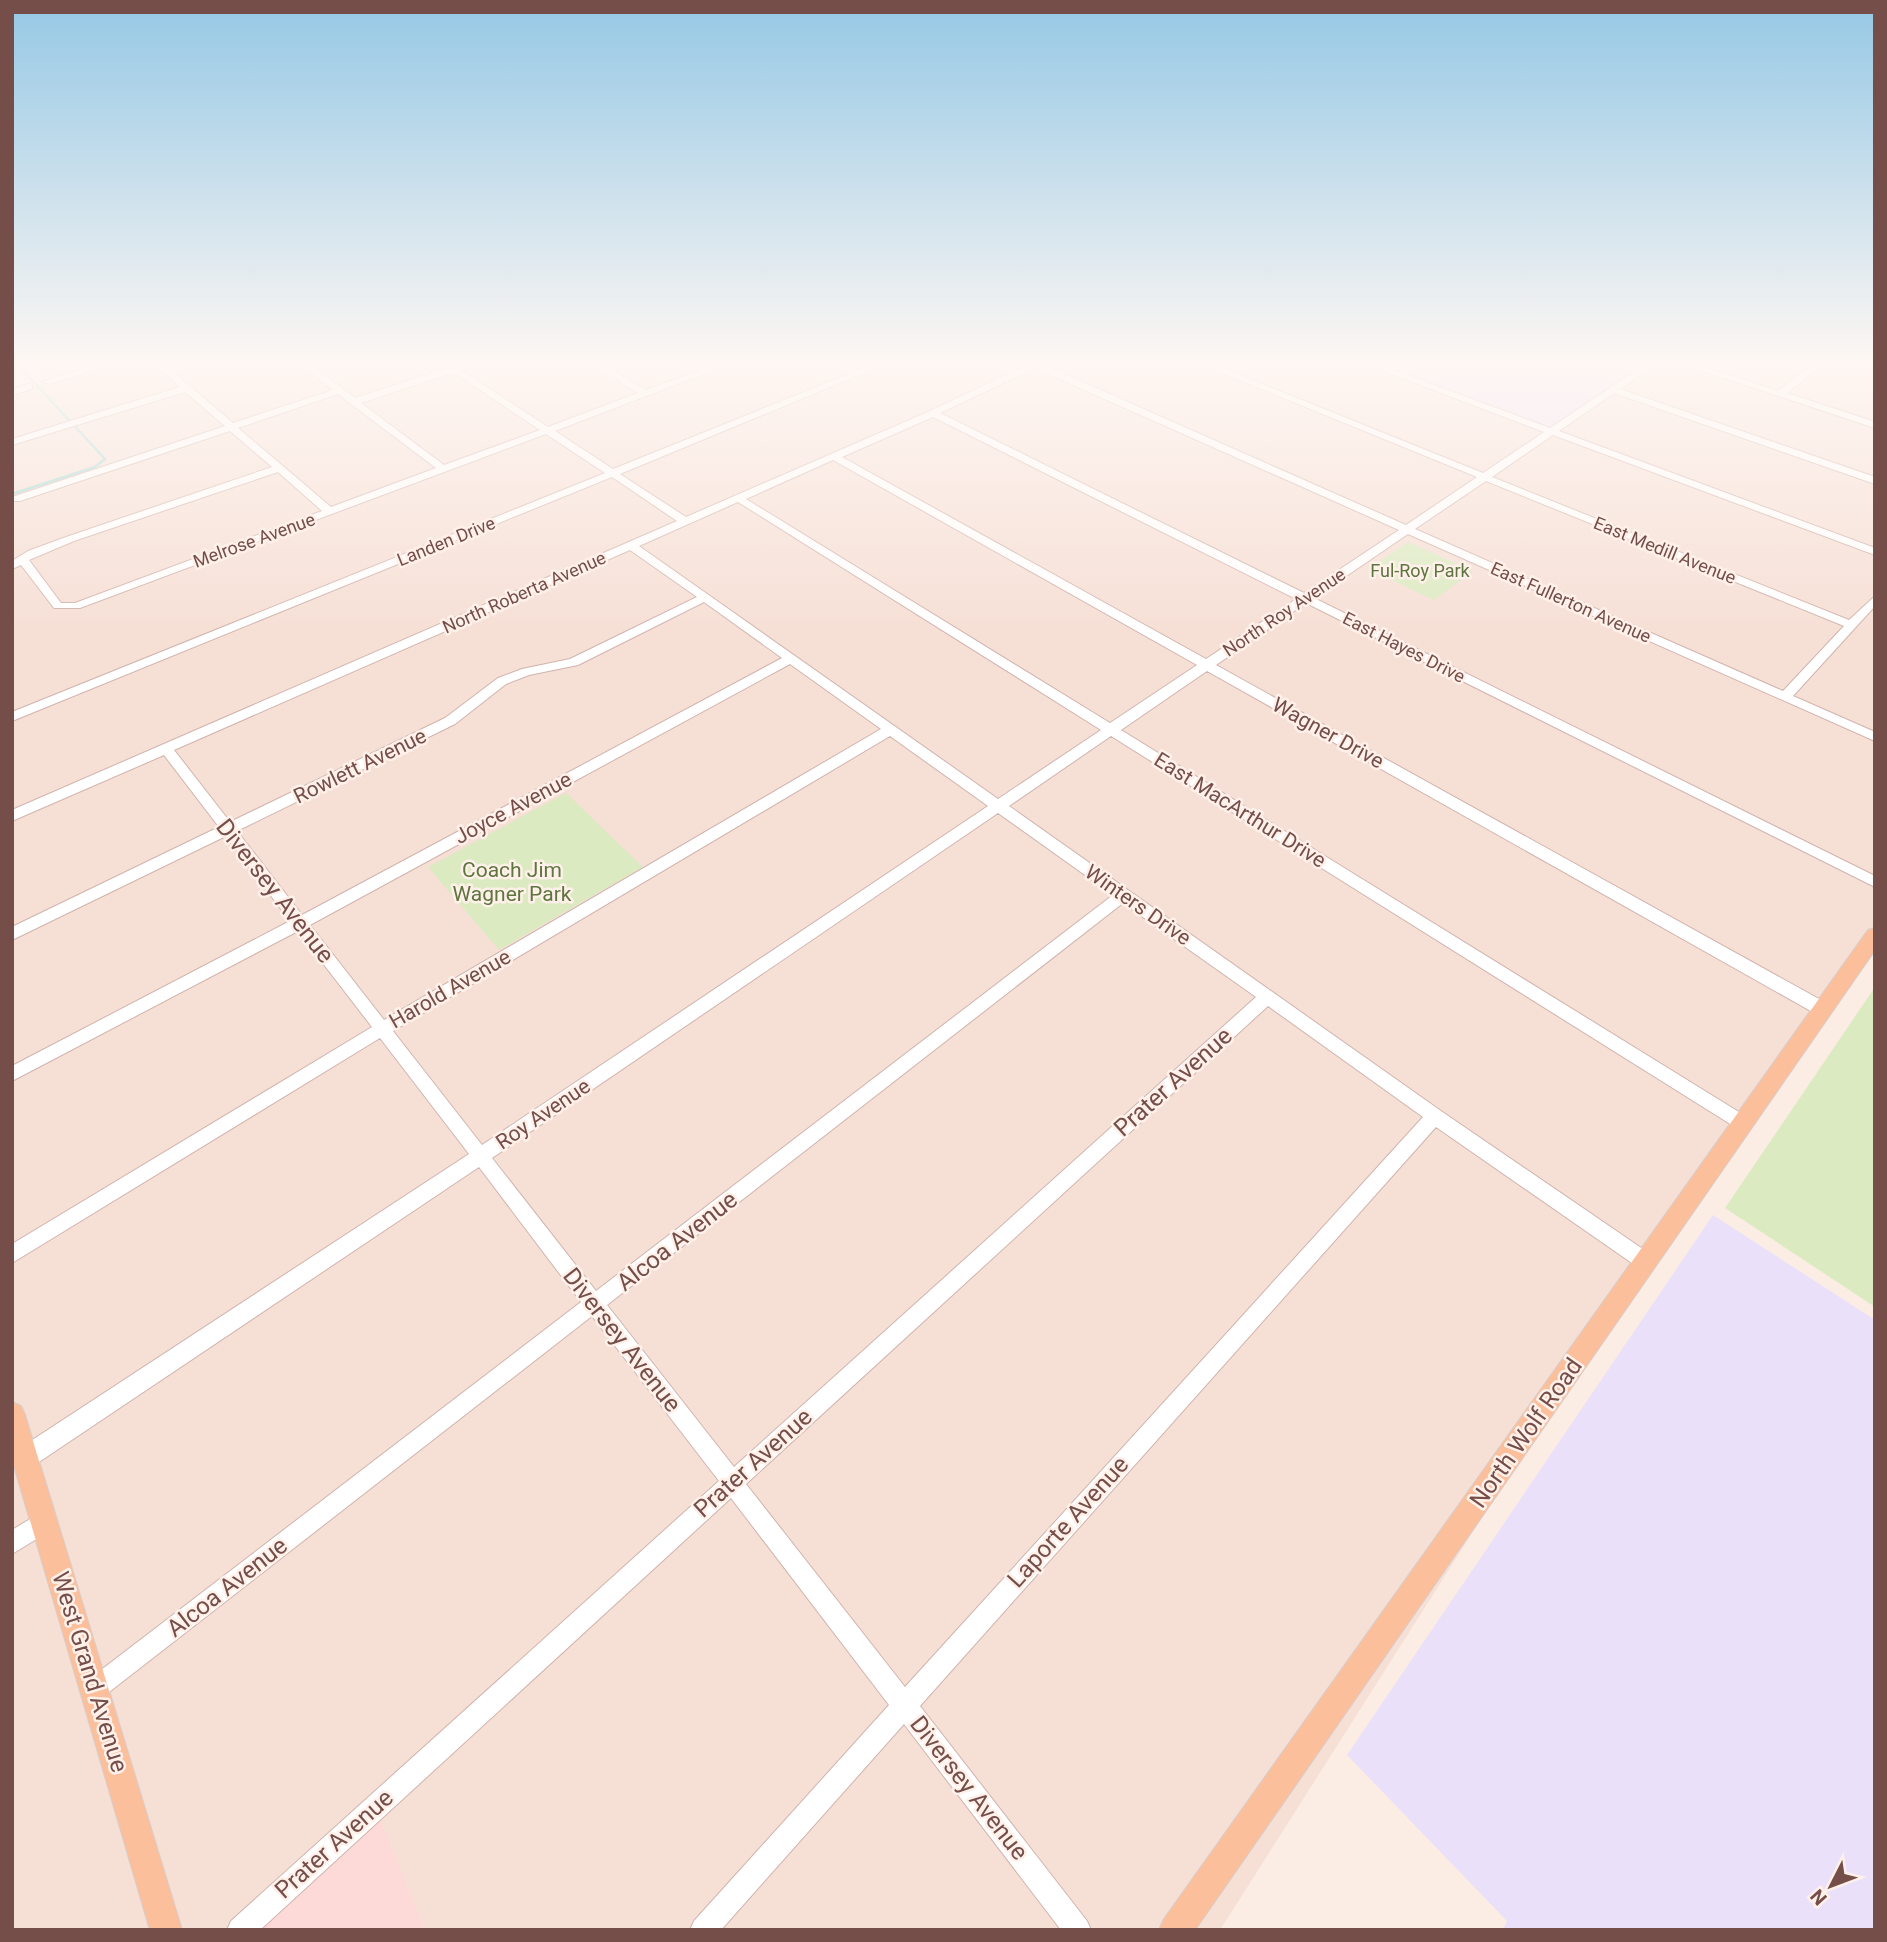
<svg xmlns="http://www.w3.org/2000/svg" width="1887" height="1942" font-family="Roboto,sans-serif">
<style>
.residential{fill:#f6dfd5}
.commercial{fill:#fdd9d7}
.education{fill:#eae0f9}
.green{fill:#dceac2}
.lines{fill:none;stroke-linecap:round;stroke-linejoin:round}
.stream{stroke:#9ed8d2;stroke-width:2.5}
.minor-casing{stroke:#d0b4ad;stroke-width:2}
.major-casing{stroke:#d8cdcc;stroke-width:2}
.minor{fill:#fff;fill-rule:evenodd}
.major{fill:#fcbf9b;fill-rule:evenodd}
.labels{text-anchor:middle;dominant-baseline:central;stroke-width:5;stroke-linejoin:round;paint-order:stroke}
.far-street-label{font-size:18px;fill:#754e49;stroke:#fff1ea}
.far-park-label{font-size:18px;fill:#5d753e;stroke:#fff1ea}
.street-label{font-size:21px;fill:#754e49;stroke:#fff1ea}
.park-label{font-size:21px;fill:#5d753e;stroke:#fff1ea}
.near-street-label{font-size:24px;fill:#754e49;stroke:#fff1ea}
</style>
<rect width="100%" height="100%" fill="#fcede4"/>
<g class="residential">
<polygon points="27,365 94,365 42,379"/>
<polygon points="106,365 1875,365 1875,935 1631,1283 1220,1930 425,1930 375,1807 240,1930 166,1930 12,1415 12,392"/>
<polygon points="12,1450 156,1930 12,1930"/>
</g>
<polygon class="commercial" points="375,1806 425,1930 240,1930"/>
<g class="education">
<polygon points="378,365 476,365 400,380"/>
<polygon points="1396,365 1625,365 1637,369 1549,429 1389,369"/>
<polygon points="1713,1215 1875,1320 1875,1930 1503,1930 1507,1921 1347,1755"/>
</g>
<g class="green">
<polygon points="1408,542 1473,571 1434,600 1368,569"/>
<polygon points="566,793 643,867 499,950 428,867"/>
<polygon points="1875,987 1875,1307 1725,1208"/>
</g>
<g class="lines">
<polyline class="stream" points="12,494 95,467 105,459 18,365"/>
<g class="minor-casing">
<g id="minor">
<polygon points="95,365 109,365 50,384 42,382"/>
<path d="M156,365h9l68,58 100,-33 -32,-25h10l44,33 90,-29 16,1 87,57 90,-34 -45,-28h11l42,25 69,-25h12l-172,66 58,38 258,-104h12l-263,109 66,43 244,-106 97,-46h17l362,160 71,-48 -274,-112h12l268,108 61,-41 -176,-67h12l170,63 94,-63h10l-34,24 255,88v7l-261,-91 -55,38 316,117v7l-322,-120 -61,42 357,143 26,-24v10l-82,90 82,36v9l-467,-207 -94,64 561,278v11l-569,-284 -90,62 612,339 2,5 -2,5h-12l-609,-343 -86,59 626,387 3,5 -3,5 -6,3 -6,-3 -624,-391 -102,70 432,305 212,145 3,6 -3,6 -7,3 -7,-3 -203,-141 -516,579 167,215 4,9h-30l-157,-206 -183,206h-31l4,-9 195,-216 -158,-207 -471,432h-33l4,-9 488,-440 -127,-165 -488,380 -8,4 -8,-4 -4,-8 4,-8 493,-378 -102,-135 -446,299 -8,3 -8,-3 -3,-8 3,-8 452,-296 -89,-116 -368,225v-19l360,-217 -74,-96 -286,150v-15l278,-145 -64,-85 -214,104v-13l207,-100 -55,-72 -152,66v-11l665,-289 -65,-44 -600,244v-9l593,-239 -59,-39 -466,174h-26l-33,-43 -9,4v-8l16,-10 38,-14 206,-70 -42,-36 -210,70h-8v-4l213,-71 -40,-34 -173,53v-6l168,-52zM1035,368l364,162 -95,63 -364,-180zM449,374h7l84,56 -96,35 -83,-62zM338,394l13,10 85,64 -105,39 -93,-79zM933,417l363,182 -90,60 -364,-202zM833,460l364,205 -87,58 -364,-224zM278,472l44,39 -247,92h-14l-32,-43 45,-19zM1486,481l358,145 -61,65 -368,-162zM738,502l363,228 -103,69 -359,-253zM630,550l67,47 -127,62 -48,10 -24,9 -53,40 -215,104 -56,-72zM704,602l78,56 -480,257 -65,-84 218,-107 51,-40 23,-9 49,-10zM790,664l91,65 -497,291 -74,-95zM890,736l98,70 -506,339 -89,-114zM998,813l115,82 -517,396 -104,-133zM1123,903l133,94 -522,470 -127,-162zM1268,1006l155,111 -518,570 -159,-203z"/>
<polygon points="1685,365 1698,365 1778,391 1812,365 1822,365 1787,393 1875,422 1875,428"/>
<polygon points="29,384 32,385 32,389 12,395 12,389"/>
<polygon points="45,1510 53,1513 56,1521 53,1529 12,1554 12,1530"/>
</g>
</g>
<g class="major-casing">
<g id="major">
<polygon points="1875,928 1875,950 1195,1930 1159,1930 1164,1919 1868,930"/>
<polygon points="12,1402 21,1406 25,1415 182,1930 150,1930 12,1459"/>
</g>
</g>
<use href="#minor" class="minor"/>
<use href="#major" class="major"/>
</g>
<linearGradient id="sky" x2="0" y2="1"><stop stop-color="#95c8e5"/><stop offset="0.57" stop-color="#fef7f3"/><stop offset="1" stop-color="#fef7f3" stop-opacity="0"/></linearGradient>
<rect width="1887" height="637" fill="url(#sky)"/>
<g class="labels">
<g class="far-street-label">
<text transform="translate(254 540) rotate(-20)">Melrose Avenue</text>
<text transform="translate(446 541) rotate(-22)">Landen Drive</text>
<text transform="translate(1665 550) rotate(22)">East Medill Avenue</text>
<text transform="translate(524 592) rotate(-24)">North Roberta Avenue</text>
<text transform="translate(1571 602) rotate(24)">East Fullerton Avenue</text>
<text transform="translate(1284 612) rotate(-34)">North Roy Avenue</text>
<text transform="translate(1404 647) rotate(27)">East Hayes Drive</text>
</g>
<g class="far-park-label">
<text x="1420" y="570">Ful-Roy Park</text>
</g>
<g class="street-label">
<text transform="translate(1328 733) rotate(29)">Wagner Drive</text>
<text transform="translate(360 766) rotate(-26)">Rowlett Avenue</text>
<text transform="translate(513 808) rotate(-28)">Joyce Avenue</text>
<text transform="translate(1240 810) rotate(32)">East MacArthur Drive</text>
<text transform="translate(1138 905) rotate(35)">Winters Drive</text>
<text transform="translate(450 989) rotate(-30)">Harold Avenue</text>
<text transform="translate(543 1114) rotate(-34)">Roy Avenue</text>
</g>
<g class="park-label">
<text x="512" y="870">Coach Jim<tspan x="512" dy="24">Wagner Park</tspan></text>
</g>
<g class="near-street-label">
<text transform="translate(275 891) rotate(52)">Diversey Avenue</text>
<text transform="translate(1173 1082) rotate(-42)">Prater Avenue</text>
<text transform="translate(677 1241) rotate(-38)">Alcoa Avenue</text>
<text transform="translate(622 1340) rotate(52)">Diversey Avenue</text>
<text transform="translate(1526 1433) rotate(-55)">North Wolf Road</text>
<text transform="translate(753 1463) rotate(-42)">Prater Avenue</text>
<text transform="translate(1068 1522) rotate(-48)">Laporte Avenue</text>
<text transform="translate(227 1587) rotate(-38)">Alcoa Avenue</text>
<text transform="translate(90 1672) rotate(73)">West Grand Avenue</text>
<text transform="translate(969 1788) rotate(52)">Diversey Avenue</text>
<text transform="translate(334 1844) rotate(-42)">Prater Avenue</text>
</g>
</g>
<rect width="1887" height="1942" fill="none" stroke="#754e49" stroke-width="28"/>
<g transform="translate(1831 1886) rotate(228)" stroke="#fff1ea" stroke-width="5" paint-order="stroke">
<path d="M0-5L12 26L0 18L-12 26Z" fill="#754e49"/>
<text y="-10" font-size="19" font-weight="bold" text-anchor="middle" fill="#754e49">N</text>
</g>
</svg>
